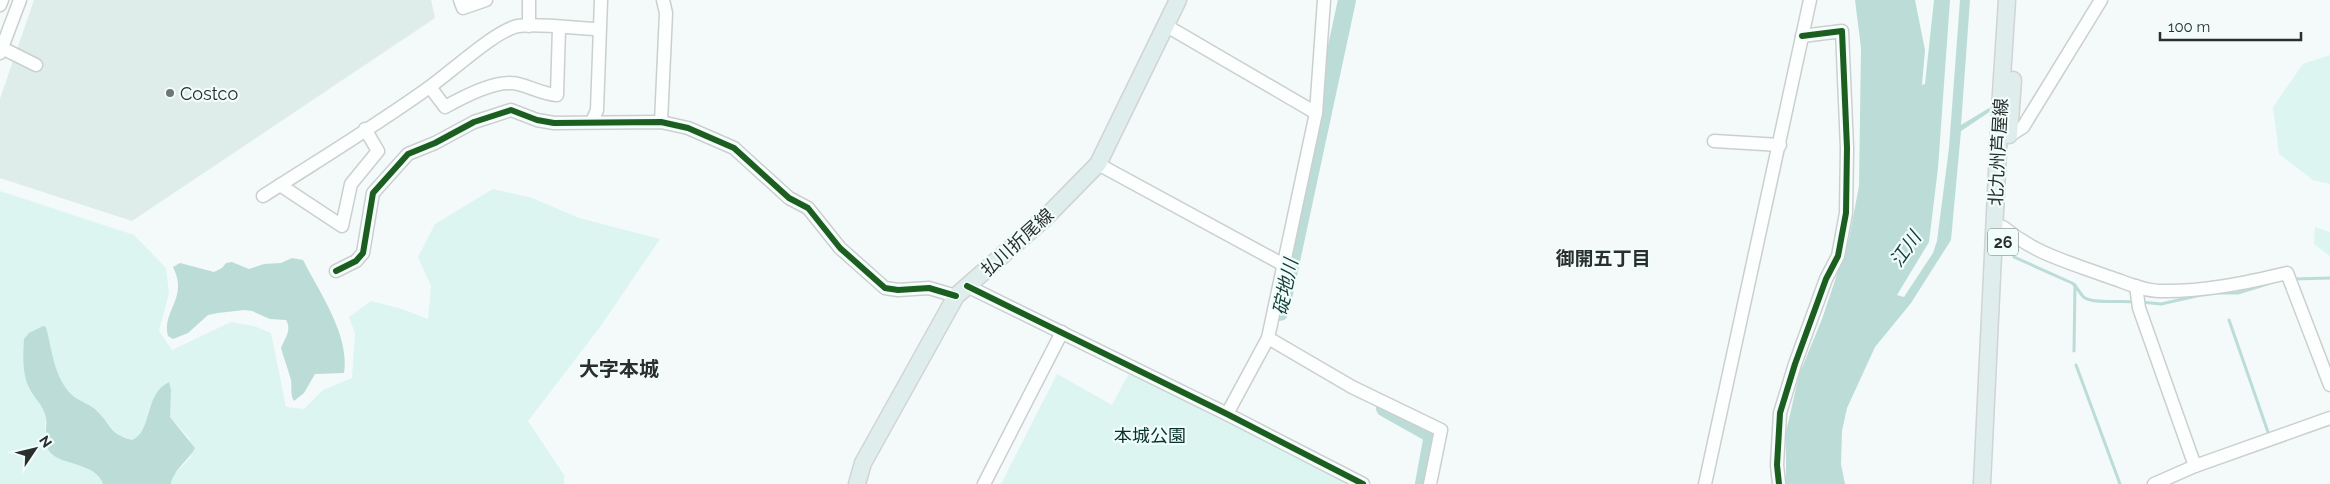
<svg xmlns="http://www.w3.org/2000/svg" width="2330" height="484" font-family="Raleway,'Noto Sans JP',sans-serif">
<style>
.built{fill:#deecea}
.green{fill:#dcf5f1}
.water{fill:#bcdcd7}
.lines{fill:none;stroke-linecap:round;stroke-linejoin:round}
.stream{stroke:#bcdcd7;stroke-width:3}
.river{stroke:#bcdcd7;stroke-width:18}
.minor-casing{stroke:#cad0cf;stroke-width:15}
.major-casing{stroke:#d0d4d3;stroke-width:19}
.minor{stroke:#fdfefe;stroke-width:12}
.major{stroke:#dfedec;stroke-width:16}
.cycleway-casing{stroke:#f0fdfb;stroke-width:9}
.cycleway{stroke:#1b5e20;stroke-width:6}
.poi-dot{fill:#707675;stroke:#f0fdfb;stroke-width:2}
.labels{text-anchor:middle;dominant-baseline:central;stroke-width:4.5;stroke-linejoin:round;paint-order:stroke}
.shield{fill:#f0fdfb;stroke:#656d6c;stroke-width:1}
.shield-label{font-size:16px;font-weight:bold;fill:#2a2f2e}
.poi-label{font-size:18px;fill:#2a2f2e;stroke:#f0fdfb;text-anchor:start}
.street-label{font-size:18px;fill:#2a2f2e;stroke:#f0fdfb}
.park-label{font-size:18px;fill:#07312d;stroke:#f0fdfb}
.water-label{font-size:19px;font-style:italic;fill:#163d39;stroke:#f0fdfb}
.neighbourhood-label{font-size:19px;font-weight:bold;fill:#2a2f2e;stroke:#f0fdfb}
.quarter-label{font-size:20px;font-weight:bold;fill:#2a2f2e;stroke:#f0fdfb}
</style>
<rect width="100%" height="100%" fill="#f3faf9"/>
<polygon class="built" points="34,0 431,0 435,18 132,221 0,178 0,99"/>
<g class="green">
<polygon points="2330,55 2330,184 2313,180 2279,154 2273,107 2303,64"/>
<path d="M493,189l39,9 47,20 81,21 -60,88 -72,94 36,54v9h-393l3,-10 17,-17 -1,-18 -20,-22v-10l-20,-3c-3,13 -5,30 -17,36 -24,-7 -19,-12 -35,-28 -7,-8 -18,-10 -26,-17 -17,-16 -21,-46 -26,-68l-18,61 14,19 4,11 -1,16 15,25c15,3 37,10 43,25h-103v-293l134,44 32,33 3,25 -10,38 13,19 59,-28 23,4 17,7 15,74 18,2 19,-19 29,-12 3,-45 -6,-16 22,-16 31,8 26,10 3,-33 -13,-29 17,-33z"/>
<polygon points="2315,227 2330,232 2330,256 2314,244"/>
<polygon points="1130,371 1356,484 1001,484 1057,374 1112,405"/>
</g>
<g class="water">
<polygon points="1855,0 1915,0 1925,50 1922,85 1925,84 1934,0 1950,0 1938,168 1929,242 1897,295 1904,297 1933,253 1937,241 1949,148 1960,0 1970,0 1961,125 1989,108 1991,111 1961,131 1951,240 1911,303 1875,347 1847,408 1842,431 1841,464 1845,484 1786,484 1786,432 1799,375 1822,319 1849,239 1859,186 1861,48"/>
<path d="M292,258l11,2c17,33 47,76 41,113l-29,1 -11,19 -10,8c-4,-6 -2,-14 -3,-21 -3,-11 -7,-21 -10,-32 4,-10 11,-18 5,-28l-16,-1 -18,-8 -8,-1 -26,3 -10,2 -20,18 -15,6 -5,-3c-7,-25 21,-37 5,-69l7,-4 34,9 8,-4 4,-5 6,-1 17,7 15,-5 17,-1z"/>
<path d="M43,326l3,1c6,22 8,51 26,68 8,7 19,9 26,17 15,15 10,21 34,28 21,-9 11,-45 37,-58l2,8 -1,27 25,31c-6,12 -22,22 -24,36h-68c-7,-21 -40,-19 -51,-30 -11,-9 -4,-24 -6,-36 -2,-12 -12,-20 -17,-30 -7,-14 -6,-34 -5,-49l5,-6z"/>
</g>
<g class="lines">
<g class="stream">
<path d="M2014,257l58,26c6,4 8,12 13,15 11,6 37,2 50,4"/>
<polyline points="2293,279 2330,278"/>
<polyline points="2215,293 2238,293 2267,284"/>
<polyline points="2141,302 2161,304 2201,295"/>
<polyline points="2229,320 2269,435"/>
<polyline points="2074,351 2075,285"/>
<polyline points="2076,365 2120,484"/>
</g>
<g class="river">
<polyline points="1280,312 1347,0"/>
<polyline points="1385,408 1433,435 1424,484"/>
</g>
<g class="minor-casing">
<g id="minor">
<polyline points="460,0 463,8 486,0"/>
<polyline points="529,0 529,26"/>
<polyline points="0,5 2,0"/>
<polyline points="1165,25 1316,113"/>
<polyline points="0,47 36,65"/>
<polyline points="0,53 20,0"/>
<path d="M430,87l15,20c16,-9 47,-25 66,-24 13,0 29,11 46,12l2,-67"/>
<polyline points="592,122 597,110 601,0"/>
<polyline points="661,122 666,13 663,0"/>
<polyline points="2002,136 2009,136 2023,127 2101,0"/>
<polyline points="1714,141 1780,145"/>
<polyline points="1098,164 1284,265"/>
<polyline points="280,185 342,226 351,184 378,151 365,129"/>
<path d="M263,196c56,-36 114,-71 168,-110 20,-14 65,-56 87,-60 17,-3 56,2 76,3"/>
<path d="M2003,227c34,28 66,35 106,50 16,5 34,14 51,14 43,1 85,-8 127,-18l43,112"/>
<polyline points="336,271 356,261 363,253 373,193 408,154 435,143 474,122 511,110 537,120 554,123 661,122 688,128 734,148 789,198 808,208 840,248 885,288 898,290 929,288 956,296"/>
<polyline points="967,286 1227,414 1363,484"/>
<polyline points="2136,286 2139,308 2195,466"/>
<polyline points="1268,338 1352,387 1441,430 1430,484"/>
<polyline points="1227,414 1268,338 1316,113 1324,0"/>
<polyline points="984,484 1062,332"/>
<polyline points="1705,484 1810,0"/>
<polyline points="1779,484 1777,465 1780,413 1795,364 1826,279 1838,256 1846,213 1847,148 1842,31 1802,36"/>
<polyline points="2154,484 2195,466 2330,418"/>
</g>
</g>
<g class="major-casing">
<g id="major">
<polyline points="2009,135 2013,80"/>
<polyline points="857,484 863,463 956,296 1045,218 1098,164 1178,0"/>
<polyline points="1982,484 2000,109 2007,0"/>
</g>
</g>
<use href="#minor" class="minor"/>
<use href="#major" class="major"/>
<g class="cycleway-casing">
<g id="cycleway">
<polyline points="336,271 356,261 363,253 373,193 408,154 435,143 474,122 511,110 537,120 554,123 661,122 688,128 734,148 789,198 808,208 840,248 885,288 898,290 929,288 956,296"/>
<polyline points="967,286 1227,414 1363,484"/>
<polyline points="1779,484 1777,465 1780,413 1795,364 1826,279 1838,256 1846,213 1847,148 1842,31 1802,36"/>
</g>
</g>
<use href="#cycleway" class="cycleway"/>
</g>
<circle class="poi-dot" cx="170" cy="93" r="5"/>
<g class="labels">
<rect class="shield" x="1988" y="228.5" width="30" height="27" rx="4"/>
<g class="shield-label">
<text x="2003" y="242">26</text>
</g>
<g class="poi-label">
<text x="180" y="93">Costco</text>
</g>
<g class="street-label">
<text transform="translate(1998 152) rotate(-87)">北九州芦屋線</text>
<text transform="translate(1017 242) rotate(-42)">払川折尾線</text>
</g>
<g class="park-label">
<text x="1150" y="435">本城公園</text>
</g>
<g class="water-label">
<text transform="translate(1905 249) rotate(-55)">江川</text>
<text transform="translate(1285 287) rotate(-78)">碇地川</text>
</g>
<g class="neighbourhood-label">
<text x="1603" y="258">御開五丁目</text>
</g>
<g class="quarter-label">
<text x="619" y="369">大字本城</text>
</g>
</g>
<g transform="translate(35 449) rotate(55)" stroke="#f0fdfb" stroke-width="4" paint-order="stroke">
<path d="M0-4L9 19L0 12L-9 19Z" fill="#2a2f2e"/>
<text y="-8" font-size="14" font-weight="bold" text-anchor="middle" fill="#2a2f2e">N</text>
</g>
<path d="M2160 32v8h141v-8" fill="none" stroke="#2a2f2e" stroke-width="2.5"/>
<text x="2168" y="32" font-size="15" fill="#2a2f2e" stroke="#f0fdfb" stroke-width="4" paint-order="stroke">100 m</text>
</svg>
